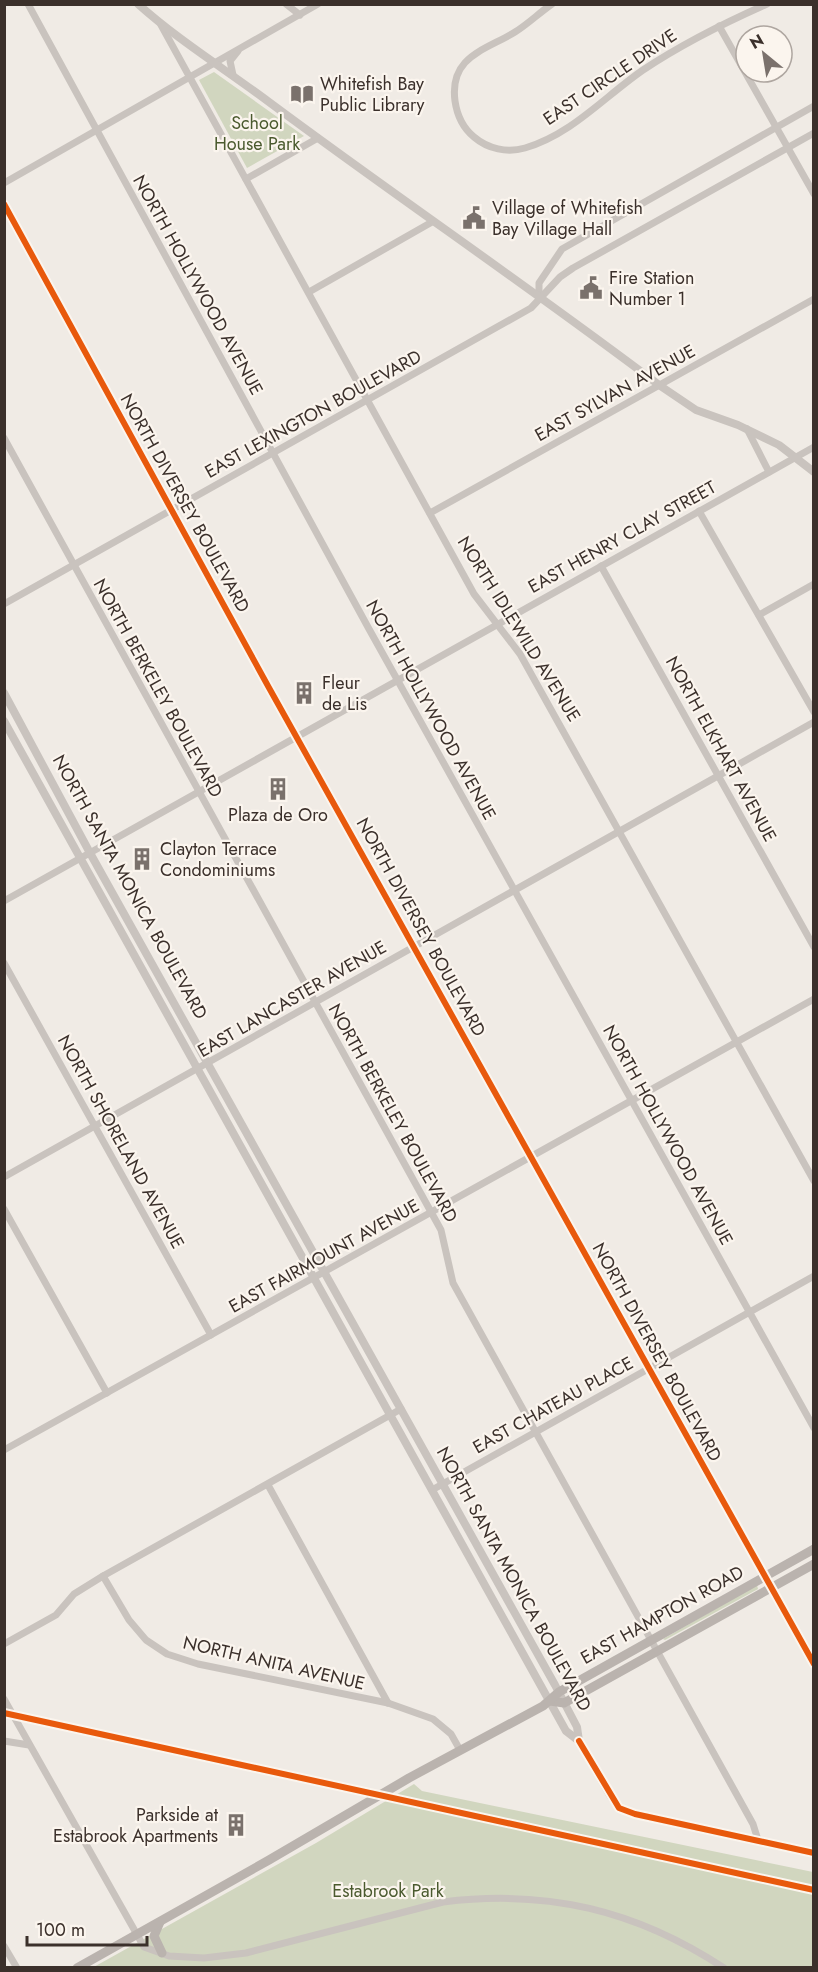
<svg xmlns="http://www.w3.org/2000/svg" width="818" height="1972" font-family="Jost,sans-serif">
<style>
.green{fill:#d1d6bf}
.lines{fill:none;stroke-linecap:round;stroke-linejoin:round}
.minor{stroke:#c9c3be;stroke-width:7}
.tertiary{stroke:#c9c3be;stroke-width:8}
.secondary{stroke:#bab3ae;stroke-width:9}
.cycleway-casing{stroke:#fbf5ee;stroke-width:10}
.cycleway{stroke:#e8590c;stroke-width:6}
.labels{text-anchor:middle;dominant-baseline:central;stroke-width:4.5;stroke-linejoin:round;paint-order:stroke}
.street-label{font-size:18px;fill:#3b302b;stroke:#fbf5ee}
.poi-label{font-size:18px;fill:#3b302b;stroke:#fbf5ee;text-anchor:start}
.park-label{font-size:18px;fill:#4a5a2e;stroke:#fbf5ee}
</style>
<rect width="100%" height="100%" fill="#f0ebe5"/>
<g class="green">
<polygon points="214,72 304,136 247,168 199,80"/>
<polygon points="757,1585 758,1589 665,1640 663,1639"/>
<polygon points="414,1784 422,1791 813,1872 813,1967 92,1968 316,1843"/>
</g>
<g class="lines">
<g class="minor">
<polyline points="28,4 369,629 814,1428"/>
<polyline points="286,4 300,15"/>
<path d="M552,4c-13,9 -24,20 -37,28 -29,18 -66,24 -60,69 2,14 8,27 19,36 14,12 33,16 51,11 47,-14 79,-51 118,-78 39,-26 81,-47 124,-66"/>
<polyline points="161,25 474,594 520,654 814,1181"/>
<polyline points="719,26 814,194"/>
<polyline points="233,75 230,61 238,51"/>
<polyline points="246,179 318,138"/>
<polyline points="4,183 318,4"/>
<polyline points="4,204 268,686 814,1664"/>
<polyline points="309,292 432,222"/>
<polyline points="539,298 539,283 562,249 814,106"/>
<polyline points="747,429 769,472"/>
<polyline points="4,438 441,1230 453,1283 753,1824 758,1840"/>
<polyline points="699,511 814,712"/>
<polyline points="430,513 814,299"/>
<polyline points="601,566 814,947"/>
<polyline points="4,604 531,308 560,277 573,268 814,133"/>
<polyline points="759,615 814,584"/>
<polyline points="4,901 814,447"/>
<polyline points="4,963 211,1335"/>
<polyline points="4,1177 814,722"/>
<polyline points="4,1209 107,1393"/>
<polyline points="4,1450 814,999"/>
<polyline points="268,1485 388,1703"/>
<polyline points="432,1490 814,1276"/>
<polyline points="103,1576 129,1620 146,1640 167,1654 198,1664 388,1703 433,1719 451,1734 460,1750"/>
<polyline points="4,1644 56,1615 74,1594 103,1576 401,1409"/>
<path d="M4,1699l140,248 25,9 35,2 42,-5 197,-51c104,-13 193,8 281,66"/>
<polyline points="4,1741 29,1745"/>
<polyline points="4,1946 17,1968"/>
</g>
<g class="tertiary">
<path d="M138,4c40,36 87,65 131,98 129,96 262,186 390,283l37,25 42,15 41,20 35,27"/>
<polyline points="4,693 90,853 555,1685 577,1727 579,1741 610,1795 619,1808 635,1814 814,1853"/>
<polyline points="4,721 566,1731 579,1741"/>
</g>
<g class="secondary">
<polyline points="550,1701 564,1703 814,1564"/>
<polyline points="160,1922 154,1936 162,1953"/>
<polyline points="77,1968 269,1860 409,1778 543,1706 559,1692 814,1549"/>
</g>
<g class="cycleway-casing">
<g id="cycleway">
<polyline points="4,204 268,686 814,1664"/>
<polyline points="4,1713 814,1890"/>
<polyline points="579,1741 619,1808 635,1814 814,1853"/>
</g>
</g>
<use href="#cycleway" class="cycleway"/>
</g>
<defs>
<g id="library-bare" transform="scale(1.8)"><path d="M-6-4Q-3-5.5-.7-3.5V5Q-3 3-6 4ZM6-4Q3-5.5 .7-3.5V5Q3 3 6 4Z" fill="#7a716c" stroke="#fbf5ee" stroke-width="2.5" paint-order="stroke"/></g>
<g id="civic-bare" transform="scale(1.8)"><path d="M-.6-6.5H3V-4.5H.6V-3L4-1V1h2V6H-6V1h2V-1L-.6-3ZM-1.2 2.5V6h2.4V2.5Z" fill="#7a716c" stroke="#fbf5ee" stroke-width="2.5" paint-order="stroke"/></g>
<g id="building-bare" transform="scale(1.8)"><path d="M-4-6H4V6H1V3H-1V6H-4ZM-2.5-4.3h1.7v1.8h-1.7ZM.8-4.3h1.7v1.8H.8ZM-2.5-1h1.7V.8h-1.7ZM.8-1h1.7V.8H.8Z" fill="#7a716c" stroke="#fbf5ee" stroke-width="2.5" paint-order="stroke"/></g>
</defs>
<g fill-rule="evenodd">
<use href="#library-bare" x="302" y="94"/>
<use href="#civic-bare" x="474" y="218"/>
<use href="#civic-bare" x="591" y="288"/>
<use href="#building-bare" x="304" y="693"/>
<use href="#building-bare" x="278" y="789"/>
<use href="#building-bare" x="142" y="859"/>
<use href="#building-bare" x="236" y="1825"/>
</g>
<g class="labels">
<g class="street-label">
<text transform="translate(610 77) rotate(-34)">EAST CIRCLE DRIVE</text>
<text transform="translate(198 285) rotate(61)">NORTH HOLLYWOOD AVENUE</text>
<text transform="translate(615 393) rotate(-29)">EAST SYLVAN AVENUE</text>
<text transform="translate(313 414) rotate(-29)">EAST LEXINGTON BOULEVARD</text>
<text transform="translate(185 503) rotate(61)">NORTH DIVERSEY BOULEVARD</text>
<text transform="translate(622 537) rotate(-29)">EAST HENRY CLAY STREET</text>
<text transform="translate(519 629) rotate(58)">NORTH IDLEWILD AVENUE</text>
<text transform="translate(158 688) rotate(61)">NORTH BERKELEY BOULEVARD</text>
<text transform="translate(431 710) rotate(61)">NORTH HOLLYWOOD AVENUE</text>
<text transform="translate(721 749) rotate(61)">NORTH ELKHART AVENUE</text>
<text transform="translate(130 887) rotate(61)">NORTH SANTA MONICA BOULEVARD</text>
<text transform="translate(421 927) rotate(61)">NORTH DIVERSEY BOULEVARD</text>
<text transform="translate(292 999) rotate(-30)">EAST LANCASTER AVENUE</text>
<text transform="translate(393 1113) rotate(61)">NORTH BERKELEY BOULEVARD</text>
<text transform="translate(668 1135) rotate(61)">NORTH HOLLYWOOD AVENUE</text>
<text transform="translate(121 1142) rotate(61)">NORTH SHORELAND AVENUE</text>
<text transform="translate(324 1256) rotate(-29)">EAST FAIRMOUNT AVENUE</text>
<text transform="translate(657 1352) rotate(61)">NORTH DIVERSEY BOULEVARD</text>
<text transform="translate(553 1405) rotate(-29)">EAST CHATEAU PLACE</text>
<text transform="translate(514 1579) rotate(61)">NORTH SANTA MONICA BOULEVARD</text>
<text transform="translate(662 1615) rotate(-29)">EAST HAMPTON ROAD</text>
<text transform="translate(274 1663) rotate(13)">NORTH ANITA AVENUE</text>
</g>
<g class="poi-label">
<text x="320" y="84">Whitefish Bay<tspan x="320" dy="21">Public Library</tspan></text>
<text x="492" y="208">Village of Whitefish<tspan x="492" dy="21">Bay Village Hall</tspan></text>
<text x="609" y="278">Fire Station<tspan x="609" dy="21">Number 1</tspan></text>
<text x="322" y="683">Fleur<tspan x="322" dy="21">de Lis</tspan></text>
<text x="278" y="815" text-anchor="middle">Plaza de Oro</text>
<text x="160" y="849">Clayton Terrace<tspan x="160" dy="21">Condominiums</tspan></text>
<text x="218" y="1815" text-anchor="end">Parkside at<tspan x="218" dy="21">Estabrook Apartments</tspan></text>
</g>
<g class="park-label">
<text x="257" y="123">School<tspan x="257" dy="21">House Park</tspan></text>
<text x="388" y="1891">Estabrook Park</text>
</g>
</g>
<rect width="818" height="1972" fill="none" stroke="#3b302b" stroke-width="12"/>
<g transform="translate(764 54) rotate(330)"><circle r="28" fill="#fbf5ee" stroke="#aea6a0" stroke-width="1.5"/>
<path d="M0-4.5L10 22L0 15L-10 22Z" fill="#7a716c"/>
<text y="-9" font-size="16" font-weight="bold" text-anchor="middle" fill="#3b302b">N</text>
</g>
<path d="M27 1936v9h120v-9" fill="none" stroke="#3b302b" stroke-width="3"/>
<text x="36" y="1936" font-size="18" fill="#3b302b" stroke="#fbf5ee" stroke-width="4.5" paint-order="stroke">100 m</text>
</svg>
